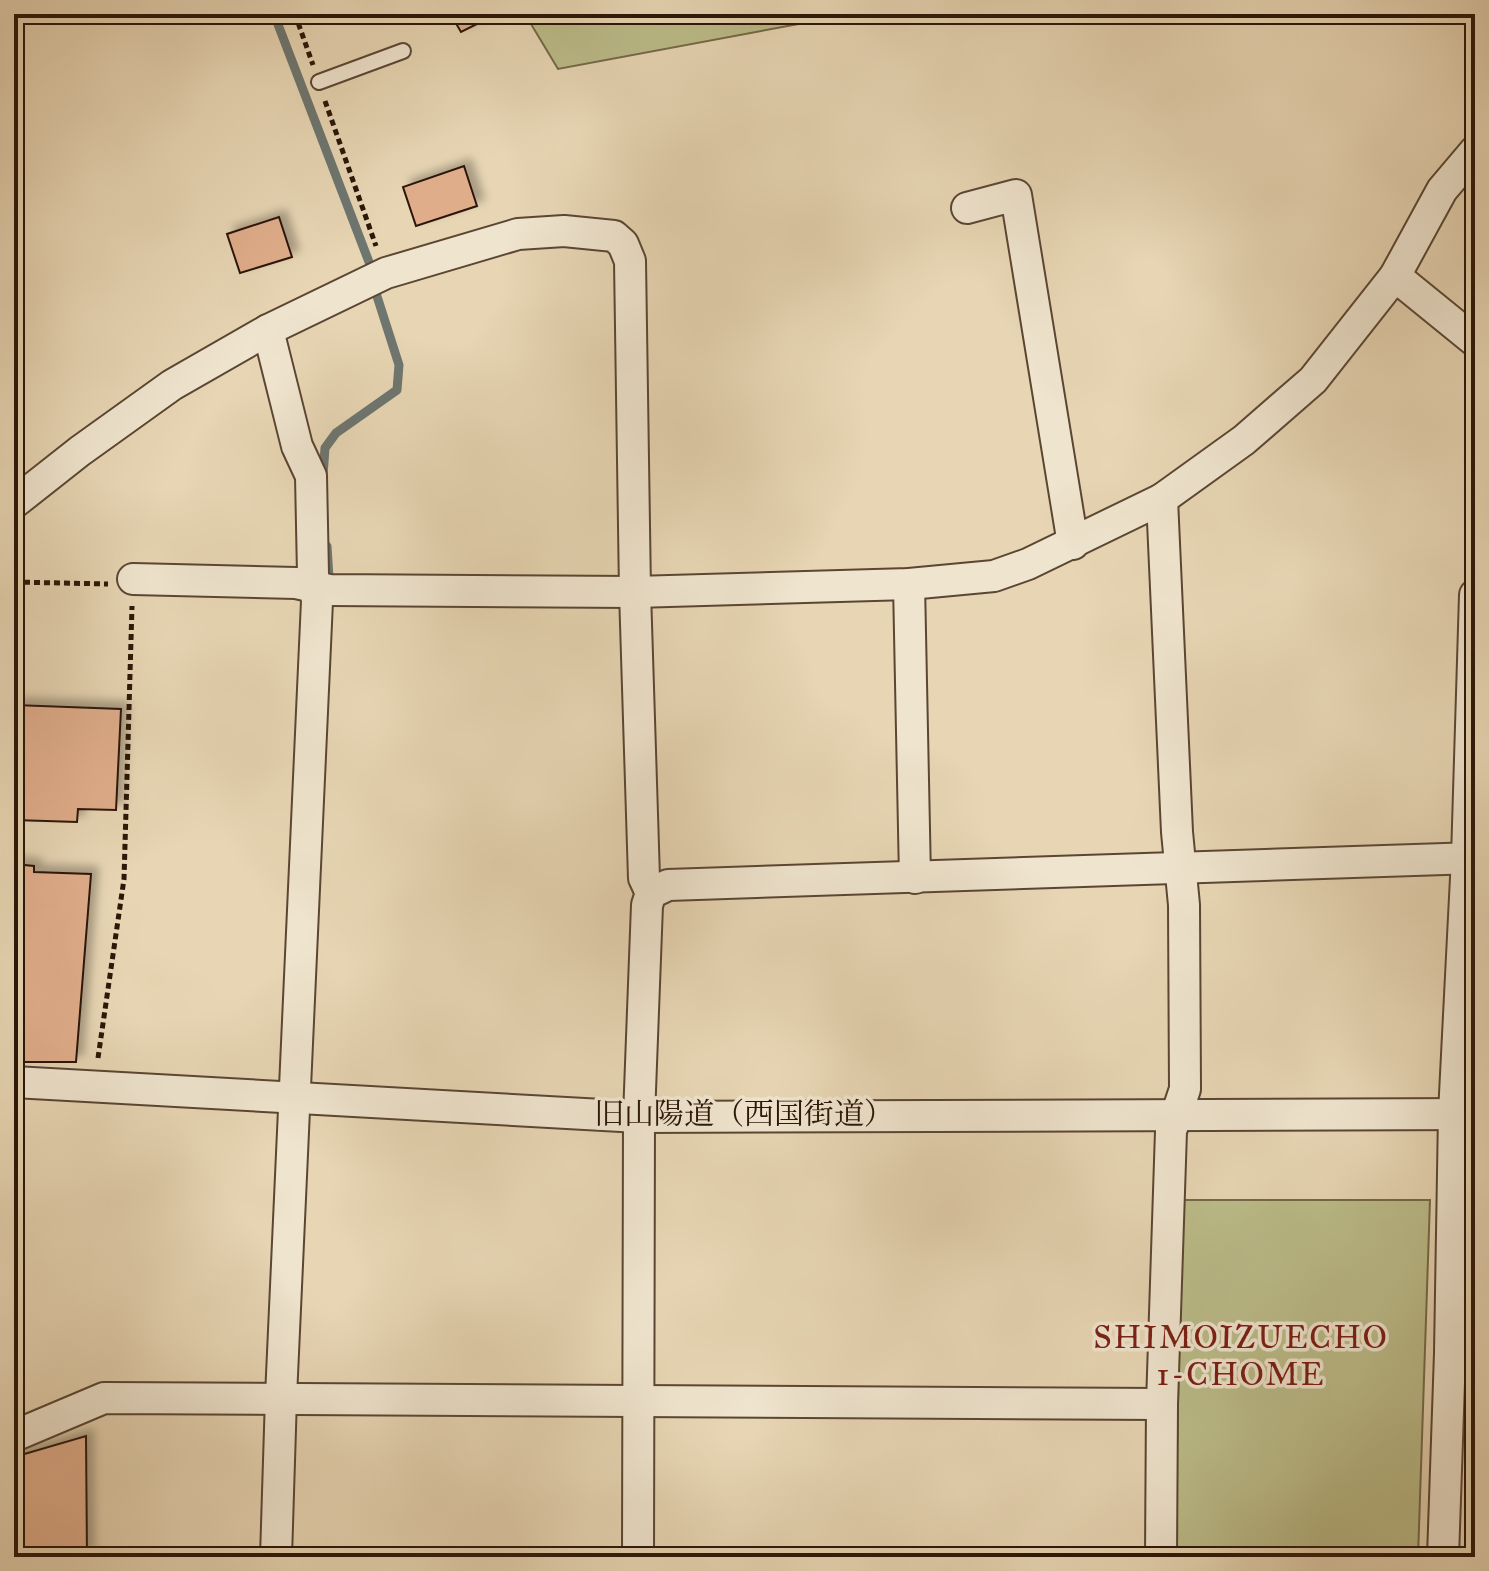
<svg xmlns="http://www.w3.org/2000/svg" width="1489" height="1571" font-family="'IM FELL Great Primer','Noto Serif JP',serif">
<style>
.green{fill:#bbbc89;stroke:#736948;stroke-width:2}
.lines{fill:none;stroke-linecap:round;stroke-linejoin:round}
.stream{stroke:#6e7670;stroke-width:9}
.building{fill:#e0ad8b;stroke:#2b1608;stroke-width:2;filter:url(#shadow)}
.lane-casing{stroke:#5a4633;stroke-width:18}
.street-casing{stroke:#5a4633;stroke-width:34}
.path{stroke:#2b1608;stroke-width:5;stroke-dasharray:6 4;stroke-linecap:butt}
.lane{stroke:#efe4ce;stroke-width:14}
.street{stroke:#efe4ce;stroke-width:30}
.labels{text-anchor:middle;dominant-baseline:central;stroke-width:7;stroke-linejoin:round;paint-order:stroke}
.street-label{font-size:30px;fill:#2b1608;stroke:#efe4ce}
.neighbourhood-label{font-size:32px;letter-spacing:2px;fill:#7a1f14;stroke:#efe4ce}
</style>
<defs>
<filter id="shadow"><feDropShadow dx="7" dy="-7" stdDeviation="4" flood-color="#0004"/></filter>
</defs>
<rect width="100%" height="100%" fill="#e7d5b3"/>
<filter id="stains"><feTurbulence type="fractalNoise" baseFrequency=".0025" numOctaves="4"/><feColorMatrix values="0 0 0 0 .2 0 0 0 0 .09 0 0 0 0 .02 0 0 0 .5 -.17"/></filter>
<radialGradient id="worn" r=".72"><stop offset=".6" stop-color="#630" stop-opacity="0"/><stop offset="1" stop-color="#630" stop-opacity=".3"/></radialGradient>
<g class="green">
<polygon points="525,14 830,14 820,20 558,69"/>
<polygon points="1182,1200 1430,1200 1418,1557 1175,1557"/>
</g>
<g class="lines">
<g class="stream">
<polyline points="274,14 369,262"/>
<polyline points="323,476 325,448 336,433 397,390 399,365 375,290"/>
<polyline points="327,546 329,578"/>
</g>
</g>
<g class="building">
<polygon points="466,14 472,14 477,24 461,32 454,20"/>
<polygon points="464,166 477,206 416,226 403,187"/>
<polygon points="279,217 292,257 240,273 227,234"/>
<polygon points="14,705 121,709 116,810 78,809 77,822 14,820"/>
<polygon points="14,864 34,866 34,872 91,874 76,1062 14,1062"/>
<polygon points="86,1436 87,1557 14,1557 14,1457"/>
</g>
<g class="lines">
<g class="lane-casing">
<polyline id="lane" points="319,82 403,51"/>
</g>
<g class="street-casing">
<g id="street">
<polyline points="967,208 1016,195 1073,544"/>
<polyline points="1395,276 1475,341"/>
<polyline points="268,330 297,446 311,476 313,574 317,601 281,1397 276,1557"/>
<polyline points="14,503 80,451 172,385 268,330 386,273 518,234 564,231 614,236 623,244 630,261 635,592 644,878 651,893"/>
<polyline points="133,579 296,583 329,590 635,592 909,584 994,576 1028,564 1162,499 1244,440 1313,380 1395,276 1442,190 1475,151"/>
<polyline points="909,584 915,878"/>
<polyline points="14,1082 639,1117 1475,1114"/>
<polyline points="14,1436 104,1398 1162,1404"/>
<polyline points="638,1557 639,1117 647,905 651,893 668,885 1475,858"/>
<polyline points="1161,1557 1162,1404 1171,1131 1185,1089 1184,905 1177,832 1162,499"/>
<polyline points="1443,1557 1450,1353 1454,1114 1467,858 1475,595"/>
</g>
</g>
<g class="path">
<polyline points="295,14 313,65"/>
<polyline points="325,101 376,246"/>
<polyline points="14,582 108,584"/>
<polyline points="98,1058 124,879 132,606"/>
</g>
<use href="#lane" class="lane"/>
<use href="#street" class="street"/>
</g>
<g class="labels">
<g class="street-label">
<text x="744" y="1114">旧山陽道（西国街道）</text>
</g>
<g class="neighbourhood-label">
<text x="1241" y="1337">SHIMOIZUECHO<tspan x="1241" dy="37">1-CHOME</tspan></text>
</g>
</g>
<rect width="1489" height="1571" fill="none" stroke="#e7d5b3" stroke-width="48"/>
<rect x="16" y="16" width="1457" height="1539" fill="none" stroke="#2b1608" stroke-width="4"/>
<rect x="24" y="24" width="1441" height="1523" fill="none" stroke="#2b1608" stroke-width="2"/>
<rect width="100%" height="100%" filter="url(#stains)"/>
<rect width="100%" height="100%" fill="url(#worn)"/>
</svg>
